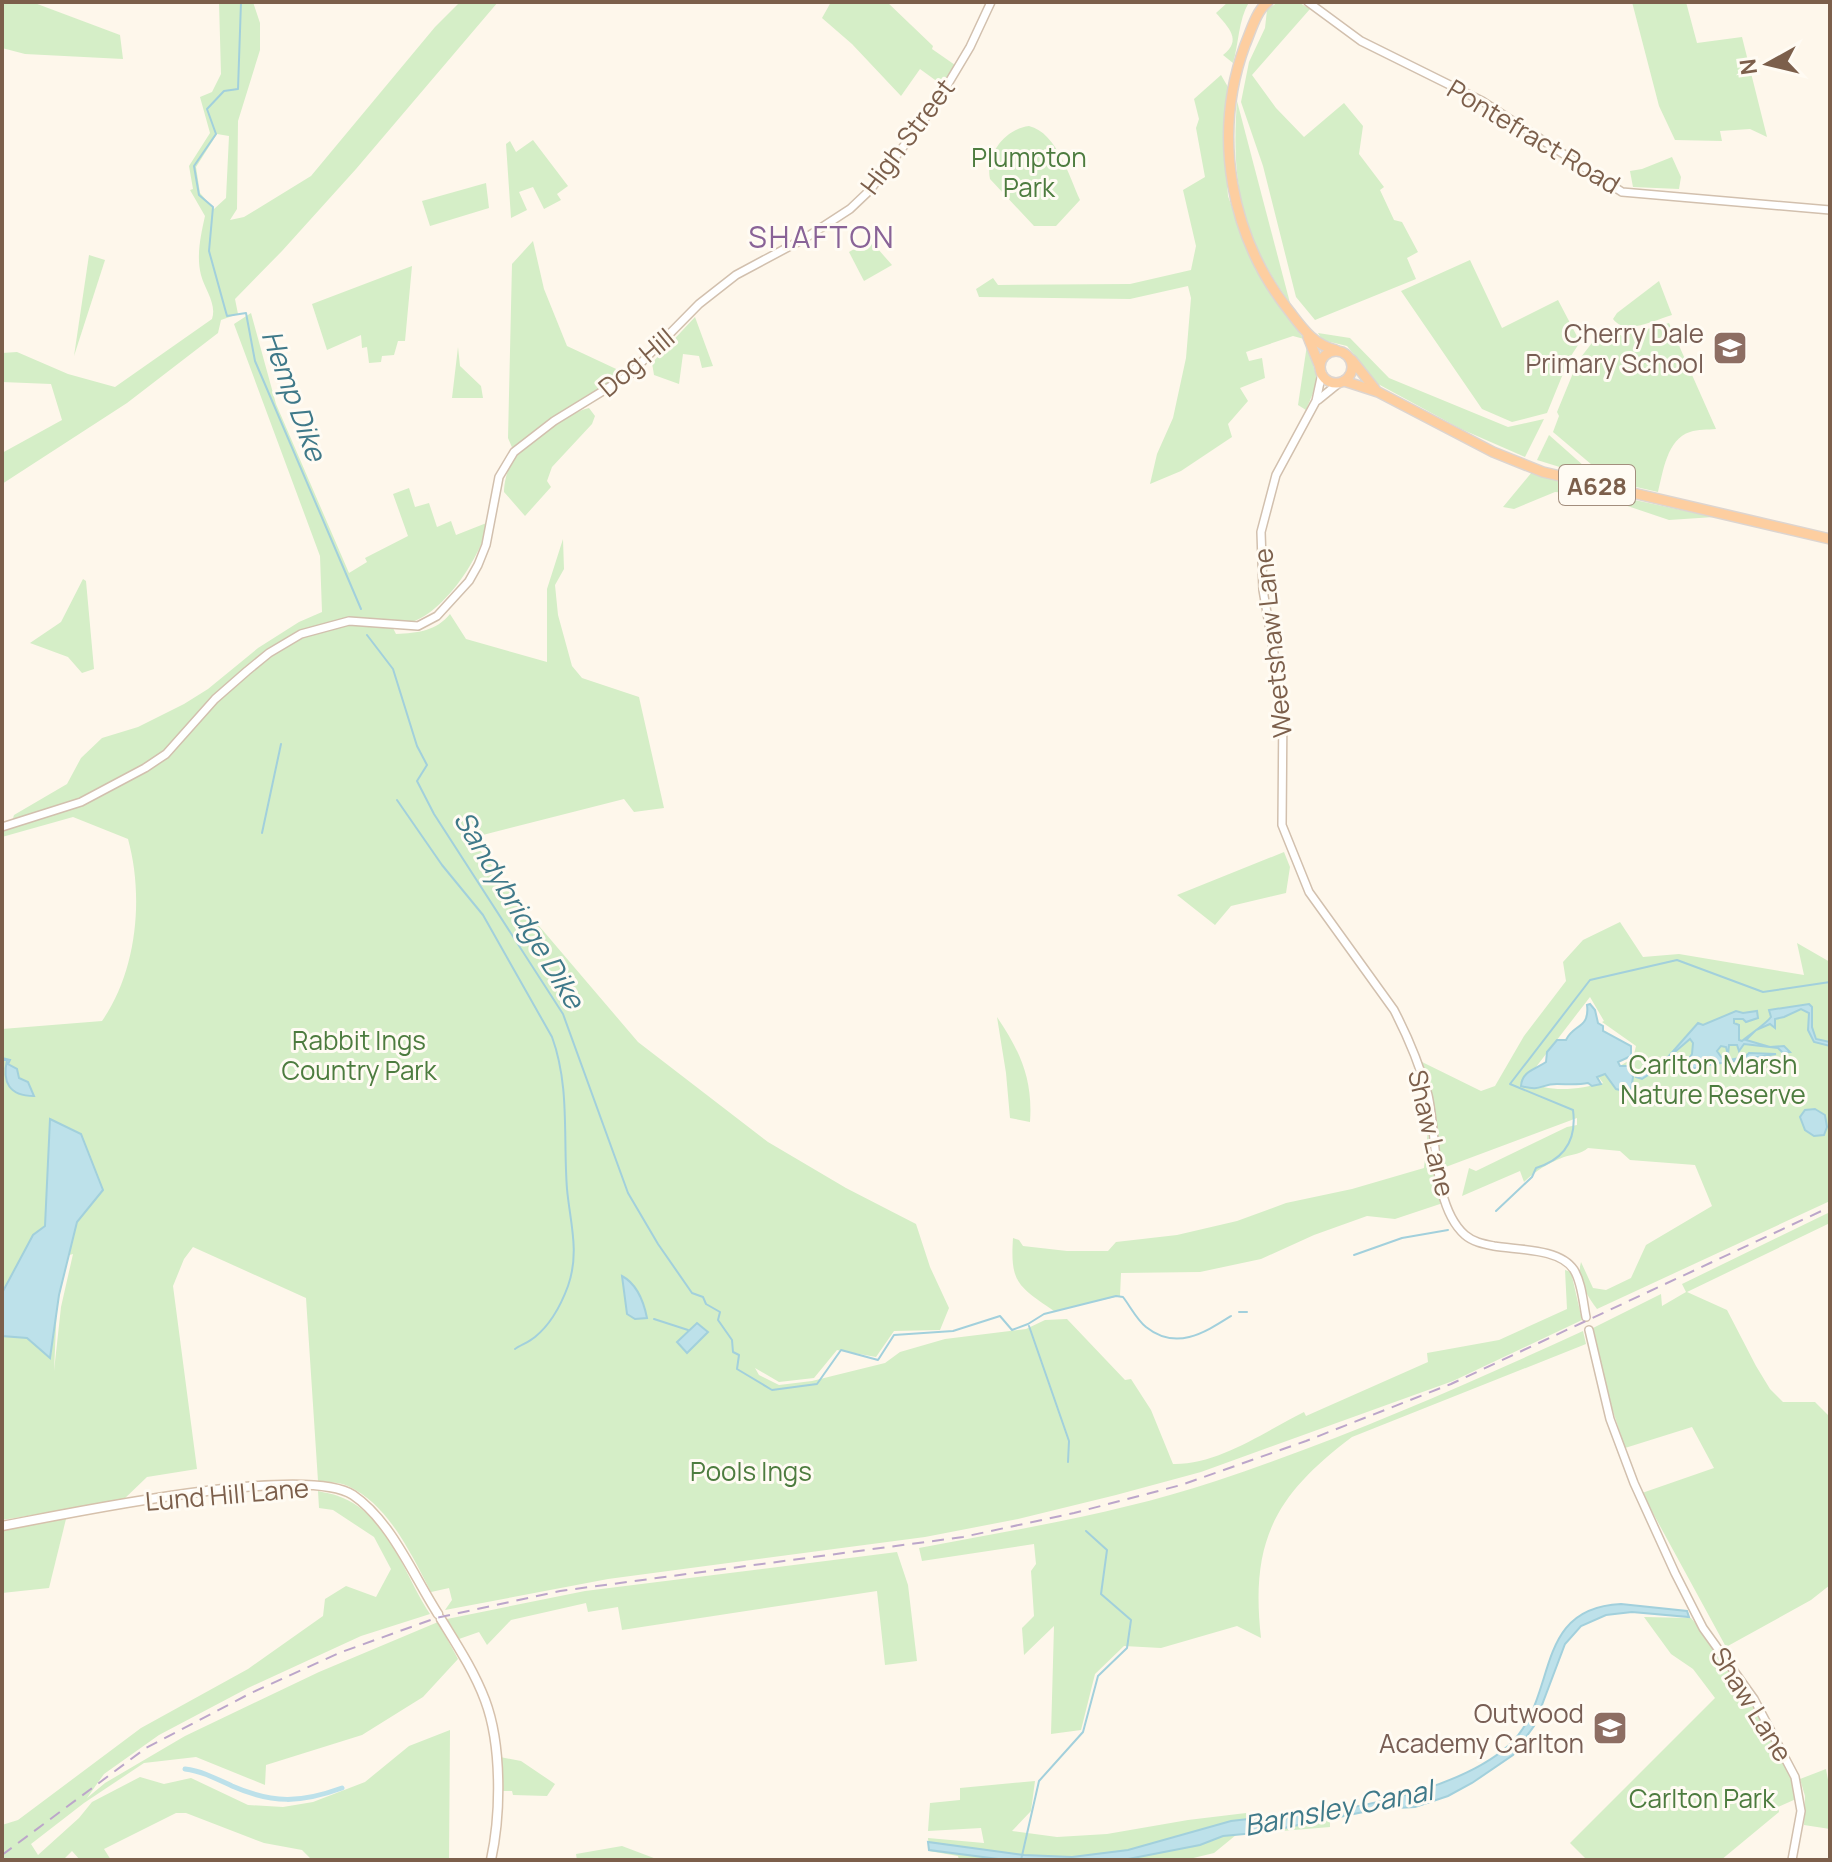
<svg xmlns="http://www.w3.org/2000/svg" width="1832" height="1862" font-family="Manrope,sans-serif">
<style>
.green{fill:#d5eec7;fill-rule:evenodd}
.water{fill:#bde1ea;stroke:#a2d0dc;stroke-width:2}
.lines{fill:none;stroke-linecap:round;stroke-linejoin:round}
.stream{stroke:#a2d0dc;stroke-width:2}
.canal{stroke:#bde1ea;stroke-width:5}
.tertiary-casing{stroke:#d2c0ae;stroke-width:10}
.secondary-casing{stroke:#d6c1ac;stroke-width:11}
.trunk-casing{stroke:#ddd5d0;stroke-width:12}
.tertiary{stroke:#fff;stroke-width:7}
.secondary{stroke:#fff;stroke-width:8}
.trunk{stroke:#fdcea0;stroke-width:9}
.rail{stroke:#bca6ca;stroke-width:2;stroke-dasharray:12 8;stroke-linecap:butt}
.labels{text-anchor:middle;dominant-baseline:central;stroke-width:6;stroke-linejoin:round;paint-order:stroke}
.shield{fill:#fffbf3;stroke:#a38e7d;stroke-width:2}
.shield-label{font-size:24px;font-weight:bold;fill:#7c5f4b}
.street-label{font-size:26px;fill:#7c5f4b;stroke:#fffbf3}
.park-label{font-size:26px;fill:#4d7c3f;stroke:#fffbf3}
.education-label{font-size:26px;fill:#785e54;stroke:#fffbf3;text-anchor:end}
.water-label{font-size:28px;font-style:italic;fill:#3f7989;stroke:#fffbf3}
.quarter-label{font-size:30px;letter-spacing:2px;fill:#896397;stroke:#fffbf3}
</style>
<rect width="100%" height="100%" fill="#fef7eb"/>
<g class="green">
<polygon points="2,2 32,2 120,35 123,59 25,54 2,48"/>
<path d="M219,2h34l7,21v27l-22,71 -1,88 -7,11 14,-3 67,-41 124,-149 25,-25h38l-142,167 -74,82 -47,48 3,15 -17,6 -3,13 -91,70 -125,81v-31l60,-33 -11,-36 -49,-2v-29l15,-1 51,22 47,13 97,-68c5,-15 -7,-29 -11,-44 -5,-19 0,-41 4,-59l-15,-26 3,-1 -4,-23 21,-33 -10,-36 12,-5 9,-18zM217,134l12,2 -3,62 -12,11 -14,-16 -4,-26z"/>
<polygon points="831,2 887,2 933,46 932,49 955,65 942,85 920,69 901,96 852,44 822,18"/>
<path d="M1228,2h21c-11,19 -10,41 -16,61l-10,-8c20,-15 5,-28 -7,-42z"/>
<polygon points="1278,2 1298,2 1310,9 1252,75 1276,108 1304,137 1344,103 1363,126 1359,154 1384,187 1380,190 1394,220 1402,222 1418,252 1407,258 1416,279 1315,320 1296,297 1263,166 1241,102 1249,62 1265,28 1267,10"/>
<polygon points="1632,2 1686,2 1697,43 1742,37 1767,137 1750,129 1720,131 1722,141 1675,140 1659,106"/>
<polygon points="1221,75 1228,87 1224,140 1228,196 1246,247 1272,297 1304,339 1293,336 1246,352 1249,361 1262,358 1265,378 1240,388 1248,401 1228,424 1232,437 1181,471 1150,484 1157,454 1173,418 1186,358 1191,298 1188,286 1130,299 979,297 976,289 993,278 998,285 1130,284 1191,270 1196,246 1183,190 1205,177 1196,128 1199,119 1194,99"/>
<path d="M1237,101l53,202c-49,-67 -59,-121 -53,-202z"/>
<path d="M1029,126c28,7 40,50 51,74l-24,26h-22l-44,-47c-5,-23 14,-50 39,-53z"/>
<polygon points="533,140 568,186 557,194 561,200 544,209 533,187 519,192 527,210 511,218 506,144 510,141 516,152"/>
<polygon points="1672,157 1681,177 1679,189 1633,187 1630,171 1642,169"/>
<polygon points="486,183 489,208 430,226 422,201"/>
<polygon points="870,240 892,265 864,281 849,252"/>
<polygon points="533,241 544,289 567,346 629,375 554,421 514,452 508,438 512,264"/>
<polygon points="89,255 105,260 74,356"/>
<polygon points="1470,260 1502,328 1558,300 1580,342 1569,359 1547,413 1512,422 1482,409 1401,291"/>
<polygon points="412,266 405,341 398,341 394,355 382,356 381,362 369,363 367,347 362,348 361,335 327,350 312,304"/>
<path d="M1659,281l13,34c-18,5 -46,21 -59,4l4,-6z"/>
<path d="M251,313l25,91 73,169 18,-11 -2,-4 43,-22 -15,-42 16,-6 6,19 14,-4 8,24 14,-6 5,14 33,-13c-8,34 -44,91 -80,101 -6,1 -13,0 -19,-1l6,12c22,-1 40,-3 54,-20l16,25 81,23v-73l16,-50 1,30 -9,16 3,30 14,51 10,12 57,19 25,111 -30,4 -10,-13 -153,39 57,75 110,129 130,100 78,46 70,36 14,43 19,41 -9,22 -46,1 -18,26 -39,-7 -23,28 -35,4 -24,-14 4,7 20,10 33,-4 73,-18 15,-11 45,-13 81,-10 19,-9 22,-1 58,61 6,-1 20,31 22,54c45,1 91,-32 131,-52l2,4 122,-54 -1,-9 72,-13 68,-31 -2,-39 6,2 11,48 -129,61 -252,91 -85,23 -98,24 -93,18 -317,42 -163,31 7,-10 -3,-12 -18,4c-20,-38 -42,-87 -83,-106 -8,-4 -21,-4 -30,-5l-12,-183 -113,-51 -9,12 -11,27 24,183 -50,8 -25,24 -120,19v-491l100,-8c35,-50 42,-124 26,-182l-55,-22 -71,20v-8l8,-1 4,-13 53,-31 14,-26 21,-20 36,-11 46,-23 24,-15 50,-41 41,-26 23,-10 -2,-56 -86,-232zM73,1254l-12,53 -7,64 3,-66 9,-49z"/>
<polygon points="695,317 713,366 702,368 699,356 683,354 679,384 654,375 652,363"/>
<path d="M1669,323l47,106c-8,1 -18,0 -26,3 -23,7 -27,40 -32,60l-61,-14 1,-8 -45,-38 6,-16 -2,-4 21,-51 27,-35 17,10z"/>
<polygon points="1318,333 1350,338 1389,378 1508,427 1544,419 1525,457 1461,429 1378,384 1347,346 1322,340"/>
<polygon points="1307,345 1318,381 1306,410 1298,405"/>
<polygon points="458,347 460,366 481,386 483,398 452,398"/>
<path d="M589,408l6,8 -3,8 -40,43 -5,14 4,6 -26,29 -21,-24c0,-9 3,-22 8,-30 9,-17 59,-51 77,-54z"/>
<polygon points="1549,435 1593,474 1592,477 1537,460"/>
<polygon points="1532,472 1588,490 1714,517 1669,520 1595,495 1555,492 1514,509 1503,507"/>
<polygon points="83,579 86,581 94,669 82,673 68,657 30,643 61,622"/>
<polygon points="1284,852 1290,867 1286,893 1231,906 1215,925 1177,895"/>
<path d="M1620,922l23,35 36,-3 125,21 -7,-32 33,19v239l-233,108c-10,-14 -21,-30 -16,-47l12,26 13,2 25,-12 15,-33 66,-39 -17,-41 -65,-5 -10,-9 -32,-3c-7,6 -15,6 -24,9 -15,6 -28,13 -40,25l-4,-11 -58,25 7,-28 7,3 91,-44 10,-2v-7l-134,50 -6,-16 -17,-91 61,30 14,-5 29,-50 42,-55 -3,-19 20,-22zM1590,997l14,24 -2,1 34,24 -3,12 -28,17h-8l6,8c-23,6 -54,11 -77,-3z"/>
<path d="M997,1017c23,34 36,62 33,105l-20,-4 -4,-45z"/>
<path d="M1428,1129l3,36 12,38 -48,16 -28,-3 -53,19 -53,24 -61,13 -79,1 -1,23 -66,15c-36,-25 -44,-28 -41,-73l6,2 4,6 44,5h41l8,-9 61,-7 60,-14 49,-18 66,-14 72,-21z"/>
<polygon points="1830,1212 1830,1223 1687,1292 1727,1310 1756,1366 1770,1389 1783,1402 1815,1402 1830,1417 1830,1585 1811,1600 1726,1647 1642,1493 1714,1468 1692,1427 1625,1448 1612,1408 1593,1328 1661,1294 1662,1306 1686,1292 1682,1284"/>
<path d="M1583,1331l3,13 -234,93c-77,58 -102,104 -91,201l-24,-12 -76,22 -37,-2 -29,28 -14,56 -30,4 3,-108 -30,29 -2,-27 12,-12 -3,-45 5,-7 -2,-20 -112,17 -3,-13c100,-19 201,-35 297,-67 126,-42 247,-95 367,-150z"/>
<path d="M318,1491c8,2 17,3 25,7 47,20 61,77 87,116l-69,22 -113,52 -89,47 -55,39 -17,24 18,-15 80,-47 134,-64 119,-50 20,37 -35,38 -61,38 -96,30 -1,20 -69,-28 -52,6 -60,40 -53,41 7,11 41,-37 13,-16 48,-25 24,7 27,-6 57,27 35,2 30,-5 52,-20 44,-36 41,-16 -1,130h-137l-10,-10 -38,-7 -78,-30h-10l-72,36 7,11h-31l-8,-9 -9,9h-61v-35l16,-5 123,-92 107,-59 75,-53 2,-17 21,-13 30,11 15,-28 -17,-32 -41,-27 -14,-2z"/>
<polygon points="66,1519 49,1588 2,1593 2,1528"/>
<polygon points="897,1552 908,1585 917,1661 885,1665 877,1591 622,1630 618,1607 588,1612 586,1603 511,1620 487,1645 479,1632 459,1639 447,1619 585,1591"/>
<path d="M1644,1617l47,1c38,44 96,124 105,181l-18,8 1,5 -58,48h-134l-17,-17 145,-145 -22,-29 -22,-15z"/>
<polygon points="495,1756 521,1761 555,1784 547,1796 513,1795 512,1791 496,1791"/>
<polygon points="1826,1769 1830,1791 1830,1829 1804,1825 1805,1796 1800,1779"/>
<polygon points="1035,1781 1031,1811 1012,1831 1057,1837 1107,1834 1188,1820 1246,1813 1247,1819 1128,1850 1066,1860 959,1860 958,1856 929,1851 928,1838 984,1843 981,1828 928,1831 930,1803 960,1800 960,1788"/>
<polygon points="1326,1819 1330,1820 1330,1827 1236,1835 1214,1853 1185,1860 1123,1860 1200,1845 1226,1832 1289,1826"/>
<polygon points="622,1846 659,1860 577,1860 576,1854"/>
</g>
<g class="water">
<path d="M1590,1004l5,6 3,13 5,3v5l28,15v10l-13,6 2,4h9l4,11 -2,13 -3,2 -12,-3 -11,-15 -8,3 4,7 -9,2 -4,-3c-10,2 -20,1 -31,1 -17,0 -15,8 -36,2 1,-15 15,-17 25,-24l1,-10 10,-12h9c7,-16 24,-11 21,-35z"/>
<path d="M1809,1004l3,3v20l4,12 14,3v4l-16,-4 -6,-12 1,-17 -8,-4 -17,8 -9,2v9l-5,-4 -14,6 -10,10 24,7 14,-1 6,6 -7,1 -5,-5 -34,-4 -5,7 -2,-6h-8l-1,10 -2,-8 -5,-1 -4,5 7,10 21,-4 4,-4 27,1 -67,11 -10,4 -15,-3 8,-12 1,-11 -3,-4 -42,36 -6,4 -6,-2 1,-4c13,-1 20,-14 31,-16l30,-34 5,2 33,-14 7,2 14,-2 1,7 -12,4 -3,-3h-9v4l5,2v15l3,1c8,-7 24,-17 29,-24l-2,-7z"/>
<path d="M2,1058l8,2 -2,4 9,5 2,9 9,4 6,14c-25,0 -32,-14 -27,-36h-5z"/>
<polygon points="1815,1109 1825,1115 1827,1127 1824,1135 1814,1136 1805,1130 1800,1117 1805,1110"/>
<polygon points="50,1119 81,1134 103,1190 77,1222 59,1295 50,1358 27,1338 2,1336 2,1293 33,1235 45,1226"/>
<path d="M622,1276c15,8 22,27 25,42l-12,1 -8,-5z"/>
<polygon points="697,1323 708,1332 687,1353 677,1342"/>
<path d="M1621,1604l66,7 2,6 -57,-5 -26,3 -25,11 -16,18 -31,82 -21,29 -41,28 -24,13 -33,11 -37,2 -39,8 -1,-7c52,-9 130,-28 170,-64 52,-46 22,-138 113,-142z"/>
<polygon points="1325,1810 1326,1819 1266,1832 1223,1836 1200,1845 1123,1860 1006,1860 929,1850 928,1842 1024,1855 1072,1857 1128,1850 1231,1821"/>
</g>
<g class="lines">
<g class="stream">
<polyline points="241,2 238,89 224,91 207,109 216,134 194,166 199,195 213,207 209,251 227,316 246,313 255,361 361,609"/>
<path d="M367,635l26,34 24,77 10,19 -10,16 17,33 129,200 65,179 30,51 34,49 11,4 3,7 14,8 -2,8 14,20 1,12 6,3 -2,14 35,21 45,-6 24,-34 37,10 16,-25 59,-4 47,-15 12,14 16,-6 16,-10 72,-18 7,1c7,9 14,23 23,30 30,24 58,6 85,-11"/>
<path d="M397,800l45,65 41,50 69,122c18,49 11,101 15,152 3,33 13,63 1,97 -7,19 -17,38 -33,51 -6,5 -14,8 -20,12"/>
<polyline points="262,833 281,744"/>
<path d="M1496,1211l36,-34 4,-9c29,-9 41,-28 37,-58l-63,-26 80,-104 87,-20 86,32 67,-10"/>
<polyline points="1354,1255 1402,1238 1448,1230"/>
<polyline points="1239,1312 1247,1312"/>
<polyline points="654,1319 688,1330"/>
<polyline points="1029,1326 1069,1441 1068,1462"/>
<polyline points="1021,1860 1039,1781 1083,1732 1098,1676 1127,1648 1131,1620 1101,1594 1107,1550 1086,1531"/>
</g>
<g class="canal">
<path d="M185,1769c17,2 32,10 47,17 41,18 69,17 110,2"/>
<polyline points="1320,1814 1342,1811"/>
</g>
<g class="tertiary-casing">
<g id="tertiary">
<polyline points="1308,2 1361,41 1482,101 1622,192 1830,210"/>
<path d="M1322,373l-6,28 -40,74 -15,57 2,58 20,115 -1,120 27,67 85,118c14,27 26,56 34,85 9,39 4,111 37,140 8,7 19,9 29,11 23,4 66,2 80,24 8,13 9,32 12,47"/>
<polyline points="1318,400 1339,383"/>
<polyline points="2,827 81,802 145,768 166,754 215,699 247,671 269,653 301,634 349,621 418,626 437,616 469,581 478,565 486,545 499,477 514,452 554,421 629,375 699,304 736,275 807,237 850,209 870,190 936,104 970,47 991,2"/>
<polyline points="1589,1330 1610,1419 1634,1483 1675,1573 1703,1628 1754,1699 1795,1777 1801,1811 1792,1860"/>
</g>
</g>
<g class="secondary-casing">
<g id="secondary">
<path d="M2,1526c64,-12 303,-63 351,-31 38,26 60,80 85,119"/>
<path d="M441,1619c16,26 33,52 44,81 17,45 16,114 6,160"/>
</g>
</g>
<g class="trunk-casing">
<g id="trunk">
<path d="M1268,2c-12,9 -17,29 -23,43 -33,90 -15,192 45,267 13,17 24,33 46,38"/>
<polyline points="1308,337 1320,367"/>
<circle cx="1336" cy="367" r="16"/>
<polyline points="1352,360 1375,389"/>
<polyline points="1344,381 1378,392 1493,452 1543,472 1830,539"/>
</g>
</g>
<use href="#tertiary" class="tertiary"/>
<use href="#secondary" class="secondary"/>
<use href="#trunk" class="trunk"/>
<polyline class="rail" points="2,1855 146,1748 251,1693 339,1653 436,1618 560,1591 963,1537 1074,1513 1181,1485 1306,1441 1451,1384 1830,1207"/>
</g>
<defs>
<g id="school-square" transform="scale(1.8)"><rect x="-9" y="-9" width="18" height="18" rx="4" fill="#8d6e63" stroke="#fffbf3"/><path d="M0-5L7-2L0 1L-7-2ZM-4 1L0 2.5L4 1V4Q0 6-4 4Z" fill="#fff"/></g>
</defs>
<g fill-rule="evenodd">
<use href="#school-square" x="1730" y="348"/>
<use href="#school-square" x="1610" y="1728"/>
</g>
<g class="labels">
<rect class="shield" x="1559" y="465" width="76" height="40" rx="6"/>
<g class="shield-label">
<text x="1597" y="485">A628</text>
</g>
<g class="street-label">
<text transform="translate(907 136) rotate(-53)">High Street</text>
<text transform="translate(1534 136) rotate(31)">Pontefract Road</text>
<text transform="translate(636 362) rotate(-40)">Dog Hill</text>
<text transform="translate(1272 643) rotate(-96)">Weetshaw Lane</text>
<text transform="translate(1432 1133) rotate(77)">Shaw Lane</text>
<text transform="translate(227 1494) rotate(-5)">Lund Hill Lane</text>
<text transform="translate(1752 1704) rotate(58)">Shaw Lane</text>
</g>
<g class="park-label">
<text x="1029" y="157">Plumpton<tspan x="1029" dy="30">Park</tspan></text>
<text x="359" y="1040">Rabbit Ings<tspan x="359" dy="30">Country Park</tspan></text>
<text x="1713" y="1064">Carlton Marsh<tspan x="1713" dy="30">Nature Reserve</tspan></text>
<text x="751" y="1471">Pools Ings</text>
<text x="1702" y="1798">Carlton Park</text>
</g>
<g class="education-label">
<text x="1704" y="333">Cherry Dale<tspan x="1704" dy="30">Primary School</tspan></text>
<text x="1584" y="1713">Outwood<tspan x="1584" dy="30">Academy Carlton</tspan></text>
</g>
<g class="water-label">
<text transform="translate(295 395) rotate(70)">Hemp Dike</text>
<text transform="translate(520 909) rotate(59)">Sandybridge Dike</text>
<text transform="translate(1338 1807) rotate(-11)">Barnsley Canal</text>
</g>
<g class="quarter-label">
<text x="822" y="236">SHAFTON</text>
</g>
</g>
<rect width="1832" height="1862" fill="none" stroke="#7c5f4b" stroke-width="8"/>
<g transform="translate(1768 64) rotate(262)" stroke="#fffbf3" stroke-width="6" paint-order="stroke">
<path d="M0-6L14 30L0 20L-14 30Z" fill="#7c5f4b"/>
<text y="-12" font-size="22" font-weight="bold" text-anchor="middle" fill="#7c5f4b">N</text>
</g>
</svg>
